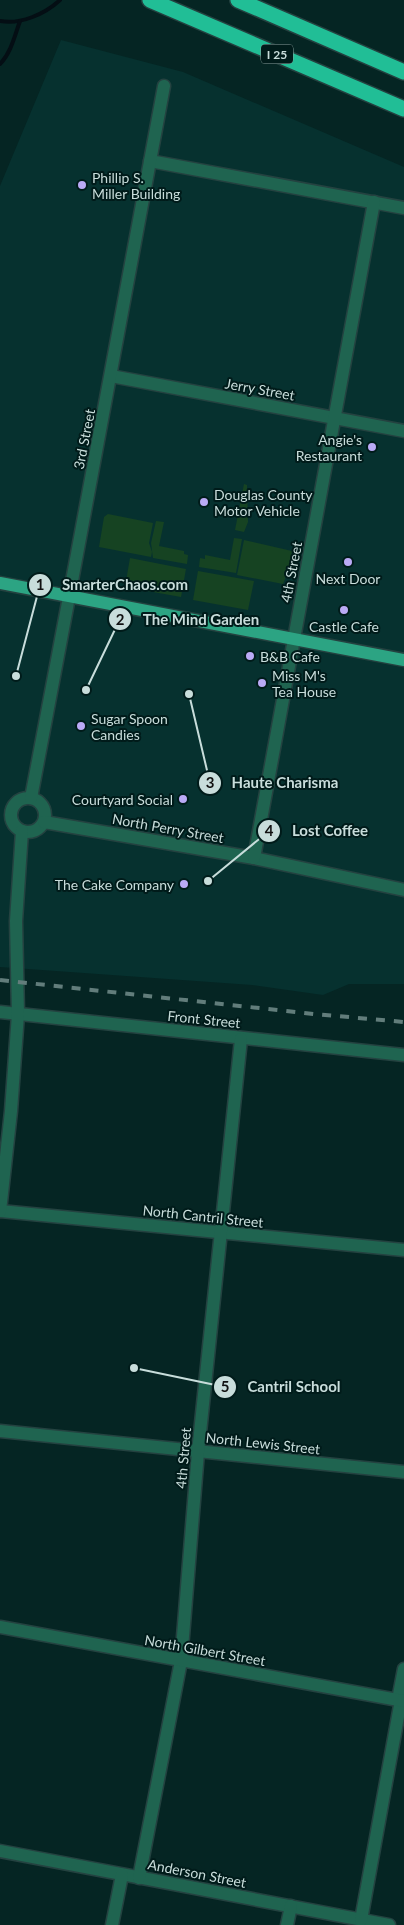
<svg xmlns="http://www.w3.org/2000/svg" width="404" height="1925" font-family="Lato,sans-serif">
<style>
.built{fill:#06312f}
.green{fill:#164322}
.lines{fill:none;stroke-linecap:round;stroke-linejoin:round}
.stream{stroke:#040e14;stroke-width:4}
.minor-casing{stroke:#244240;stroke-width:15}
.tertiary-casing{stroke:#244240;stroke-width:15}
.primary-casing{stroke:#244240;stroke-width:15}
.motorway-casing{stroke:#244240;stroke-width:18}
.minor{stroke:#1f6450;stroke-width:12}
.tertiary{stroke:#1f6450;stroke-width:12}
.primary{stroke:#2ca483;stroke-width:12}
.motorway{stroke:#21be96;stroke-width:15}
.rail{stroke:#627d7b;stroke-width:4;stroke-dasharray:9 9;stroke-linecap:butt}
.poi-dot{fill:#baaaf6;stroke:#001b1a;stroke-width:2}
.labels{text-anchor:middle;dominant-baseline:central;stroke-width:4;stroke-linejoin:round;paint-order:stroke}
.shield{fill:#001b1a;stroke:#8ca3a1;stroke-width:1}
.shield-label{font-size:12px;font-weight:bold;fill:#c8dddb}
.poi-label{font-size:14px;fill:#c8dddb;stroke:#001b1a;text-anchor:start}
.street-label{font-size:14px;fill:#c8dddb;stroke:#001b1a}
.leader{fill:none;stroke:#c8dddb;stroke-width:2}
.callout-dot{fill:#c8dddb;stroke:#001b1a;stroke-width:2}
.mark-label{font-size:15px;text-anchor:middle;font-weight:bold;fill:#111}
.callout-label{font-size:15px;text-anchor:middle;font-weight:bold;fill:#c8dddb;stroke:#001b1a;stroke-width:4;stroke-linejoin:round;paint-order:stroke}
</style>
<rect width="100%" height="100%" fill="#052523"/>
<polygon class="built" points="61,40 183,72 404,167 404,984 349,984 323,995 252,985 0,967 0,186"/>
<g class="green">
<polygon points="244,484 247,485 248,522 244,532 235,530"/>
<polygon points="108,514 153,523 149,543 152,552 151,557 99,547 104,517"/>
<polygon points="156,521 164,522 159,546 184,551 184,554 188,555 187,564 153,558 151,543"/>
<polygon points="234,538 242,539 236,573 199,567 200,558 205,559 205,555 230,560"/>
<polygon points="244,540 292,551 289,569 283,584 237,575"/>
<polygon points="130,558 186,569 181,597 125,587"/>
<polygon points="198,571 254,581 248,610 193,600"/>
</g>
<g class="lines">
<g class="stream">
<path d="M0,21c20,4 45,-7 60,-21"/>
<path d="M0,64c11,-11 15,-29 20,-43"/>
</g>
<g class="minor-casing">
<g id="minor">
<polyline points="150,161 404,208"/>
<polyline points="111,376 404,431"/>
<polyline points="69,597 164,86"/>
<polyline points="294,639 374,202"/>
<polyline points="0,1012 404,1055"/>
<polyline points="0,1211 404,1250"/>
<polyline points="0,1431 404,1472"/>
<polyline points="398,1700 404,1669"/>
<polyline points="0,1851 389,1925"/>
<polyline points="139,1878 181,1661 198,1452 241,1039"/>
<polyline points="361,1920 401,1700"/>
<polyline points="112,1925 122,1875"/>
<polyline points="287,1925 291,1906"/>
</g>
</g>
<g class="tertiary-casing">
<g id="tertiary">
<circle cx="28" cy="815" r="17"/>
<polyline points="31,798 69,597"/>
<polyline points="44,822 254,858 404,890"/>
<polyline points="254,858 294,639"/>
<polyline points="0,1211 11,1111 18,1014 16,921 22,831"/>
<polyline points="0,1627 404,1701"/>
</g>
</g>
<g class="primary-casing">
<polyline id="primary" points="0,583 404,660"/>
</g>
<g class="motorway-casing">
<g id="motorway">
<polyline points="150,0 404,109"/>
<polyline points="238,0 404,72"/>
</g>
</g>
<use href="#minor" class="minor"/>
<use href="#tertiary" class="tertiary"/>
<use href="#primary" class="primary"/>
<use href="#motorway" class="motorway"/>
<polyline class="rail" points="0,980 314,1014 404,1022"/>
</g>
<g class="poi-dot">
<circle cx="82" cy="185" r="5"/>
<circle cx="372" cy="447" r="5"/>
<circle cx="204" cy="502" r="5"/>
<circle cx="348" cy="562" r="5"/>
<circle cx="344" cy="610" r="5"/>
<circle cx="250" cy="656" r="5"/>
<circle cx="262" cy="683" r="5"/>
<circle cx="81" cy="726" r="5"/>
<circle cx="183" cy="799" r="5"/>
<circle cx="184" cy="884" r="5"/>
</g>
<g class="labels">
<rect class="shield" x="261" y="44.5" width="32" height="19" rx="4"/>
<g class="shield-label">
<text x="277" y="54">I 25</text>
</g>
<g class="poi-label">
<text x="92" y="177">Phillip S.<tspan x="92" dy="16">Miller Building</tspan></text>
<text x="362" y="439" text-anchor="end">Angie's<tspan x="362" dy="16">Restaurant</tspan></text>
<text x="214" y="494">Douglas County<tspan x="214" dy="16">Motor Vehicle</tspan></text>
<text x="348" y="578" text-anchor="middle">Next Door</text>
<text x="344" y="626" text-anchor="middle">Castle Cafe</text>
<text x="260" y="656">B&amp;B Cafe</text>
<text x="272" y="675">Miss M's<tspan x="272" dy="16">Tea House</tspan></text>
<text x="91" y="718">Sugar Spoon<tspan x="91" dy="16">Candies</tspan></text>
<text x="173" y="799" text-anchor="end">Courtyard Social</text>
<text x="174" y="884" text-anchor="end">The Cake Company</text>
</g>
<g class="street-label">
<text transform="translate(260 389) rotate(10)">Jerry Street</text>
<text transform="translate(84 439) rotate(-79)">3rd Street</text>
<text transform="translate(291 572) rotate(-79)">4th Street</text>
<text transform="translate(168 828) rotate(10)">North Perry Street</text>
<text transform="translate(204 1019) rotate(6)">Front Street</text>
<text transform="translate(203 1216) rotate(6)">North Cantril Street</text>
<text transform="translate(263 1443) rotate(6)">North Lewis Street</text>
<text transform="translate(183 1458) rotate(-85)">4th Street</text>
<text transform="translate(205 1650) rotate(10)">North Gilbert Street</text>
<text transform="translate(197 1873) rotate(11)">Anderson Street</text>
</g>
</g>
<path class="leader" d="M16 676L40 585M86 690L120 619M189 694L210 783M208 881L269 831M134 1368L225 1387"/>
<g class="callout-dot">
<circle cx="16" cy="676" r="5"/>
<circle cx="86" cy="690" r="5"/>
<circle cx="189" cy="694" r="5"/>
<circle cx="208" cy="881" r="5"/>
<circle cx="134" cy="1368" r="5"/>
<circle cx="40" cy="585" r="12"/>
<circle cx="120" cy="619" r="12"/>
<circle cx="210" cy="783" r="12"/>
<circle cx="269" cy="831" r="12"/>
<circle cx="225" cy="1387" r="12"/>
</g>
<g class="mark-label">
<text x="40" y="590">1</text>
<text x="120" y="625">2</text>
<text x="210" y="788">3</text>
<text x="269" y="836">4</text>
<text x="225" y="1392">5</text>
</g>
<g class="callout-label">
<text x="125" y="590">SmarterChaos.com</text>
<text x="201" y="625">The Mind Garden</text>
<text x="285" y="788">Haute Charisma</text>
<text x="330" y="836">Lost Coffee</text>
<text x="294" y="1392">Cantril School</text>
</g>
</svg>
